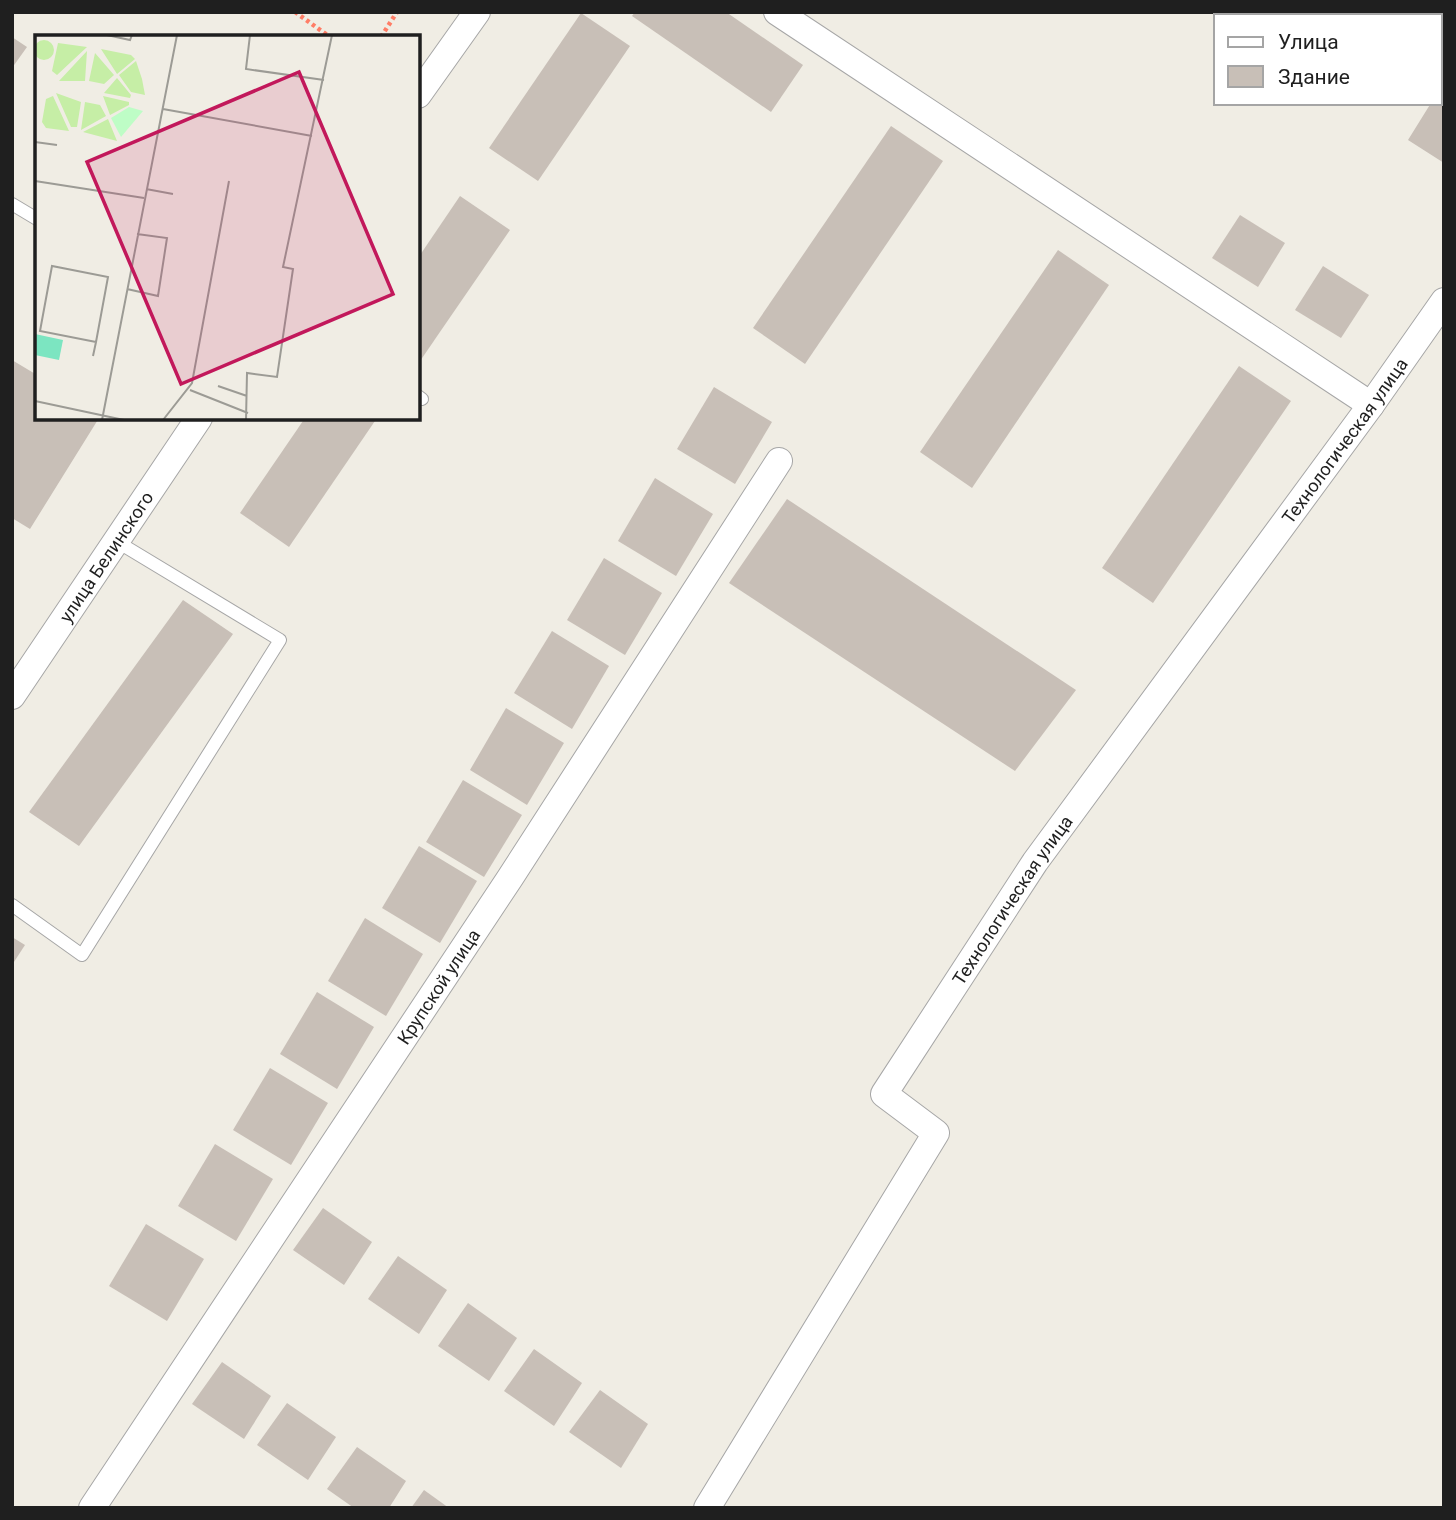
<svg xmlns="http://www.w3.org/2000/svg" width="1456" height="1520" font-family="Roboto,sans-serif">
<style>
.building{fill:#c8bfb7}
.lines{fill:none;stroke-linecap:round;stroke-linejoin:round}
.service-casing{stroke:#a6a6a6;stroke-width:14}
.minor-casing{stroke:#a6a6a6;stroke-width:28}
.path{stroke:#ff7d66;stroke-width:4.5;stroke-dasharray:3.5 3.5;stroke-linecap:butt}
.service{stroke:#fff;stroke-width:12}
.minor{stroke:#fff;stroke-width:26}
.labels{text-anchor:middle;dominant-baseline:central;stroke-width:5;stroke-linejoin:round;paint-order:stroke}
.street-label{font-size:18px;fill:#1f1f1f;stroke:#fff}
.inset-road{fill:none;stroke:#9c9b95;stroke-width:2}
.view{fill:#c2185b;fill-opacity:0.15;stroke:#c2185b;stroke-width:3.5}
.inset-edge{fill:none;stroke:#1f1f1f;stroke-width:3.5}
</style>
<rect width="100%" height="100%" fill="#f0ede4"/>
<g class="building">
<polygon points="635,12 726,12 803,65 771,112 632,16"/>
<polygon points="581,13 630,46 538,181 489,148"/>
<polygon points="12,37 27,47 12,68"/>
<polygon points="1440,100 1444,102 1444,163 1408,140 1431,103 1440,103"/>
<polygon points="891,126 943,161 805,364 753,328"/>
<polygon points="460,196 510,230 418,364 418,258"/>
<polygon points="1240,215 1285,243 1258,287 1212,258"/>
<polygon points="1058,250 1109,285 972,488 920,452"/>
<polygon points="1323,266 1369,295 1341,338 1295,310"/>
<polygon points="12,360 37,375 37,418 99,418 30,529 12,518"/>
<polygon points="1239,366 1291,401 1153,603 1102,568"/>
<polygon points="714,387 772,422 735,484 677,449"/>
<polygon points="305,418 377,418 289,547 240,513"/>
<polygon points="655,478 713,514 676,576 618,541"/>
<polygon points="787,499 1076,690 1015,771 729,583"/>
<polygon points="604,558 662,593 625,655 567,620"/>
<polygon points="183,600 233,634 79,846 29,812"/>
<polygon points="552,631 609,666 572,729 514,693"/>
<polygon points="506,708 564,743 527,805 470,770"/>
<polygon points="463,780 522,815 484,877 426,842"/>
<polygon points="419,846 477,881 440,943 382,908"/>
<polygon points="365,918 423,954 386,1016 328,981"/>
<polygon points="12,937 25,945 12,965"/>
<polygon points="317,992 374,1027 337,1089 280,1054"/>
<polygon points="270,1068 328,1103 291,1165 233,1130"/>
<polygon points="215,1144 273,1179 236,1241 178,1206"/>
<polygon points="323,1208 372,1242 344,1285 293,1250"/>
<polygon points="146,1224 204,1259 167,1321 109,1286"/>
<polygon points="398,1256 447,1290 419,1334 368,1299"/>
<polygon points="468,1303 517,1338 489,1381 438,1346"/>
<polygon points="534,1349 582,1383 554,1426 504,1391"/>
<polygon points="222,1362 271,1396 244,1439 192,1404"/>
<polygon points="600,1390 648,1424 621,1468 569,1432"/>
<polygon points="287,1403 336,1437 308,1480 257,1445"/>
<polygon points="357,1447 406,1481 389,1508 354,1508 327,1489"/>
<polygon points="424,1490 449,1508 411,1508"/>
</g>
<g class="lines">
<g class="service-casing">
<g id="service">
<polyline points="12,204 37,219"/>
<polyline points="418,396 422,399"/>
<polyline points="12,905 82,955 280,640 116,541"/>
</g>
</g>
<g class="minor-casing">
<g id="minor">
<polyline points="777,12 1371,405"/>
<polyline points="1406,12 1411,16"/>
<polyline points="1440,35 1444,37"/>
<polyline points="418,95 477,12"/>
<path id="s1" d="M12,696l187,-278"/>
<path id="s2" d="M92,1508l418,-630 269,-417"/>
<path id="s3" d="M707,1508l229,-375 -52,-39 151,-232 336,-457 73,-104"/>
</g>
</g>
<g class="path">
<polyline points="295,12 330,37"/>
<polyline points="381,37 397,12"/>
</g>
<use href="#service" class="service"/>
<use href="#minor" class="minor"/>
</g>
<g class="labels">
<g class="street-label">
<text stroke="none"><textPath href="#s3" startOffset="1304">Технологическая улица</textPath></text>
<text stroke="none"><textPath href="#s1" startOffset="168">улица Белинского</textPath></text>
<text stroke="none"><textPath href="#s3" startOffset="737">Технологическая улица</textPath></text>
<text stroke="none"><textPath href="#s2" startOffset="626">Крупской улица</textPath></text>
</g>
</g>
<g transform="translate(35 35)">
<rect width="385" height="385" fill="#f0ede4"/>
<path d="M-1 15a10 10 0 1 1 20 0a10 10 0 1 1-20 0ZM23,8l29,4 -30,28 -5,-4zM66,14l30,6 4,4 -18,15zM52,16l-2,30h-26zM60,18l19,22 -10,9 -15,-3zM101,26l6,18 3,16 -14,-3 -12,-17zM82,43l14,17 -1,3 -26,-5zM21,58l25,9 -4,25h-6zM18,61l16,35 -23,-3 -4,-6 4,-23zM68,61l26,6v3l-19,10zM50,67l15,3 6,11 -25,14zM73,84l9,22 -34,-9z" fill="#c6eea6"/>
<path d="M94,72l14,4 -22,26 -10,-19z" fill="#befdc6"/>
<path d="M0,299l28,6 -4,20 -24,-5z" fill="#7ce5c1"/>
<path class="inset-road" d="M72,0l23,5 2,-5M215,0l-4,34 78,11M128,74l149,27M0,107l22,3M0,146l109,17M111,154l27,5M92,254l31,7 9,-58 -30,-4M58,321l3,-14 12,-65 -56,-11 -12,65 56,11M183,351l29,10M155,355l58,23M0,366l89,19M67,385l75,-385M128,385l29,-37 37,-202M211,385l1,-47 30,4 16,-108 -10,-2 49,-232"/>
<path class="view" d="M264,37l94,222 -212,90 -94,-222z"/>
<rect width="385" height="385" class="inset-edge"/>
</g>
<rect width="1456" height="1520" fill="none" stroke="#1f1f1f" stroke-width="28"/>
<rect x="1214" y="14" width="228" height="91" fill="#ffffff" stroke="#a5a5a5" stroke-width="2"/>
<rect x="1228" y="37" width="35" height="10" fill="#ffffff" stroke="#a5a5a5" stroke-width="2"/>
<text x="1278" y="49" font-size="21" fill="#1f1f1f">Улица</text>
<rect x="1228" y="66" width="35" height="21" fill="#c8bfb7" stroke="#a5a5a5" stroke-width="2"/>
<text x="1278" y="84" font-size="21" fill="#1f1f1f">Здание</text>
</svg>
